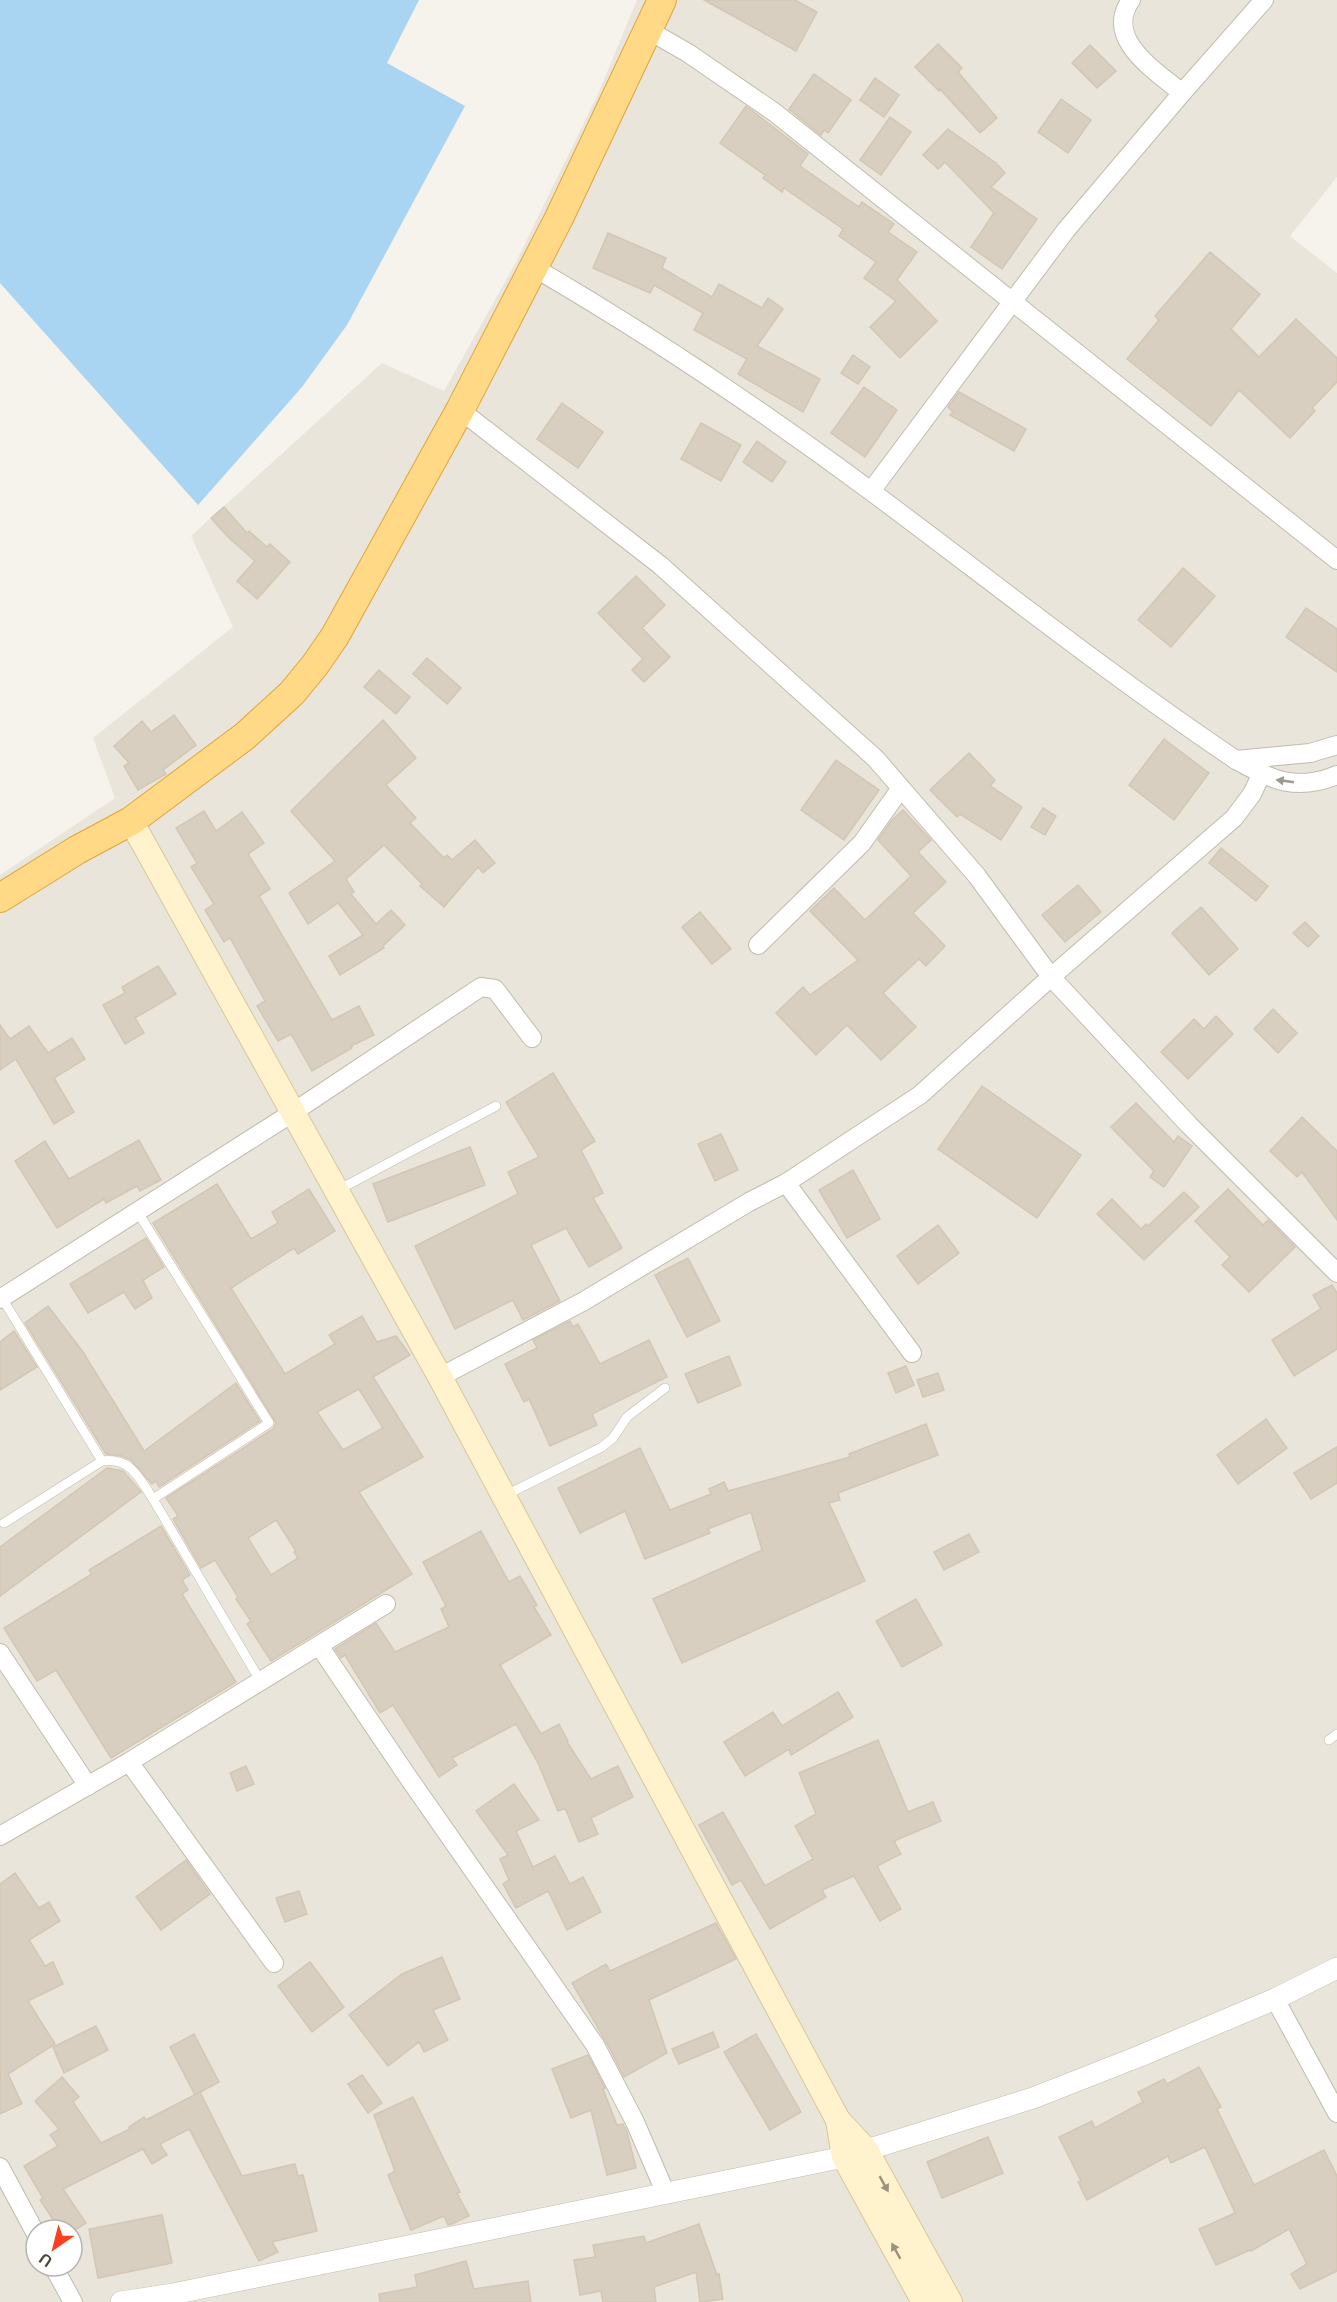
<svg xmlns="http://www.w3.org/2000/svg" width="1337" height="2302" font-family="Arial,sans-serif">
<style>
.residential{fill:#eae5da;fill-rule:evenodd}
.water{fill:#a9d4f2}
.building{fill:#d8cfc1;stroke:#d3c7b4;stroke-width:1.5;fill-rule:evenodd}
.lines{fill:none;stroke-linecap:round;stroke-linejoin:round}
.service-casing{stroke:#c2bbae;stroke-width:10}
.minor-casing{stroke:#c2bbae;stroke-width:20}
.tertiary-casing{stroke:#c2bbae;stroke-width:22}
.secondary-casing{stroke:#d6c79b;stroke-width:26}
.trunk-casing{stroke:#e0a43c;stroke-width:30}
.service{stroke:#fff;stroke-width:9}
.minor{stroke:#fff;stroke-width:18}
.tertiary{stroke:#fff;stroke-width:21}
.secondary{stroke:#fff3cd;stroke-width:24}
.trunk{stroke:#ffd985;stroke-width:28}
.oneway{fill:#9c9892}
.oneway2{fill:#9c937c}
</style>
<rect width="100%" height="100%" fill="#f6f3ec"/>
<path class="residential" d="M637,0h700v177l-47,59 47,37v2029h-1337v-1427l115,-77 -22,-60 140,-111 -42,-91 191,-173 62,28 71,-127 83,-170zM36,2230h36v36h-36z"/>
<polygon class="water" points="0,0 419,0 387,63 465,106 347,325 302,387 198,505 0,283"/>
<g class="building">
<polygon points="704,0 795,0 817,12 796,51"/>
<polygon points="938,44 962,68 958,72 997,118 980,133 940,89 939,91 915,67"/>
<polygon points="1090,45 1116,71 1097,88 1072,63"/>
<polygon points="814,74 851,100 828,133 824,130 821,135 789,109"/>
<polygon points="875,78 899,95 884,117 860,100"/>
<polygon points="1061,99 1091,120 1068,153 1038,132"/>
<polygon points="746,106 808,154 800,166 859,207 862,202 894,224 888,232 917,252 897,280 937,321 900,358 870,327 896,301 864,278 876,262 839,236 843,229 784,188 782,192 763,178 765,175 720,143"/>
<polygon points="890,117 911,132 881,175 860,160"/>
<polygon points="948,129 996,163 1005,173 991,187 1037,219 1002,269 971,247 994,213 945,162 938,169 923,155"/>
<polygon points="608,233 666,258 662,268 712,297 719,284 762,308 768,298 783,309 757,346 820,379 803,412 738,374 747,359 694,330 703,313 654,285 650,293 593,268"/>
<polygon points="1210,252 1260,294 1231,329 1259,357 1296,319 1337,358 1337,382 1312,408 1315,411 1290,438 1239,390 1211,426 1127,359 1159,320 1155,316"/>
<polygon points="853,355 870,367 858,384 841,373"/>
<polygon points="864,387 897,410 865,457 831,433"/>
<polygon points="959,392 1026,429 1014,451 950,415 953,412 948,407"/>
<polygon points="562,403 603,432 578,468 537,439"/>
<polygon points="701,423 741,445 721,481 681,459"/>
<polygon points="757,441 786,462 772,482 743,462"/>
<polygon points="224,507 247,533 249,531 267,547 270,544 290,562 257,599 237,581 255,561 228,537 211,518"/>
<polygon points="1183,568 1215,596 1171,647 1138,620"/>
<polygon points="636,576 665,605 642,628 670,657 644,682 632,670 643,659 598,613"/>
<polygon points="1306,608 1337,629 1337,672 1286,637"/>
<polygon points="427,658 461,688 447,704 413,674"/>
<polygon points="379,670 410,697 396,714 364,687"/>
<polygon points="174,715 196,745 163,770 166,774 138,790 124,766 129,763 114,746 142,721 151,732"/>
<polygon points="383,720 416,758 386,785 416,818 410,823 444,858 447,855 452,860 475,840 495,863 483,873 478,867 444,907 420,886 422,884 384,845 346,879 354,892 351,894 376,924 391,910 405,925 383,946 384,948 340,975 329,956 363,935 338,903 308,924 289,893 335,861 291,811"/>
<polygon points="1164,739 1209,773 1174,820 1129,785"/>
<polygon points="969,753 995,780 990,786 1022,807 1001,840 960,814 957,817 930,790"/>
<polygon points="836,760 879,790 844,840 801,810"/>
<polygon points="1043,808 1056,816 1045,835 1031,827"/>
<polygon points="903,810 931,840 918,852 946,882 913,913 945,946 926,966 919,959 883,993 916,1027 881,1060 847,1025 816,1055 776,1013 803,987 810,995 858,960 810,911 834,888 865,920 911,876 878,840 892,820"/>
<polygon points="204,811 216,831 242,812 264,843 248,854 270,889 259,896 332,1020 359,1006 374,1035 351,1046 352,1048 312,1071 291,1034 278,1041 257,1006 265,1001 230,938 224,942 205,910 214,904 191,867 197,863 176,828"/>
<polygon points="1221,848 1268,886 1256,901 1209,863"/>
<polygon points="1078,885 1101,912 1065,942 1042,915"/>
<polygon points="1201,907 1238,949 1209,975 1172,933"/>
<polygon points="700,912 731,949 712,964 682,927"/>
<polygon points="1305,922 1319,936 1308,947 1293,933"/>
<polygon points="158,966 176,994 135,1018 144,1033 125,1044 103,1005 125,993 122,987"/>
<polygon points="1273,1009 1297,1033 1278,1053 1254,1029"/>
<polygon points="1216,1016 1233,1034 1188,1079 1161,1052 1194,1019 1204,1029"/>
<polygon points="0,1025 10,1039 29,1026 48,1053 72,1038 85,1059 54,1078 74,1112 54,1124 16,1059 0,1070"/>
<polygon points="553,1073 595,1141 581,1150 603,1193 593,1198 622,1248 589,1267 566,1228 531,1245 560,1301 523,1320 513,1300 455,1329 415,1246 518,1194 508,1172 539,1157 506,1102"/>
<polygon points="982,1086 1081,1155 1037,1218 938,1149"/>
<polygon points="1136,1103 1174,1142 1178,1136 1192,1146 1164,1187 1150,1177 1154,1171 1111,1127"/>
<polygon points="1302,1117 1337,1151 1337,1220 1302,1172 1297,1177 1270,1151"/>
<polygon points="721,1134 738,1170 715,1181 698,1144"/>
<polygon points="139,1140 161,1180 140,1191 137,1186 106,1203 104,1199 57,1228 15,1161 45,1141 69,1179"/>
<polygon points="470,1147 485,1185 388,1222 373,1184"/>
<polygon points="853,1170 880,1219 847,1238 819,1190"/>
<path d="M217,1184l34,55 27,-16 -6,-11 37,-23 26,42 -37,23 -4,-6 -63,40 54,86 50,-30 -6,-9 33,-19 15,26 19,-6 14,19 -37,22 50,80 -64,35 53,82 -141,87 -24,-37 4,-3 -15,-22 2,-2 -23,-37 -14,8 -28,-49 5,-3 -12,-18 107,-69 3,-6 -123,-200zM359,1389l24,39 -40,22 -26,-38zM276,1520l20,31 -2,1 4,6 -27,17 -23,-37z"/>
<polygon points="1228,1189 1263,1225 1268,1220 1295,1247 1249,1292 1222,1265 1230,1257 1195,1221"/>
<polygon points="1184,1192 1199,1207 1144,1260 1097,1214 1112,1199 1141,1229 1146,1224 1148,1226"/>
<polygon points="938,1225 959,1253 918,1284 897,1256"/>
<polygon points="146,1238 164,1267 143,1280 152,1298 135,1309 124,1292 88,1313 70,1284"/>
<polygon points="688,1258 720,1321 687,1337 655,1275"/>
<polygon points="1332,1285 1337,1293 1337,1349 1294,1376 1272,1340 1321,1309 1313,1295"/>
<polygon points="48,1306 83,1352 144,1451 236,1383 260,1421 159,1487 156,1481 152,1484 131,1460 122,1456 106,1454 25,1323"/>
<polygon points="570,1321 573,1327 578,1324 600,1364 649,1340 667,1377 592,1414 597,1425 550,1446 529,1399 524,1402 505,1364 537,1348 533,1340"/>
<polygon points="14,1331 37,1367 0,1390 0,1342"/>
<polygon points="729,1356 741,1385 698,1403 685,1374"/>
<polygon points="906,1366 914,1385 896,1393 888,1373"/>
<polygon points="938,1373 944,1390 923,1397 917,1380"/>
<polygon points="1266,1419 1287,1448 1238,1484 1217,1455"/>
<polygon points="926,1424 938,1455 838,1493 840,1500 829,1503 865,1581 682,1663 653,1599 762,1550 751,1512 708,1529 710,1533 645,1559 625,1511 580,1533 558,1488 640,1448 670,1510 711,1494 709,1489 724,1482 728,1491 850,1457 849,1454"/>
<polygon points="1337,1447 1337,1483 1311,1499 1294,1473"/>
<polygon points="107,1468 123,1471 141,1492 0,1596 0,1547"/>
<polygon points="161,1526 190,1575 182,1580 188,1590 182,1594 236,1682 111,1758 56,1670 37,1681 4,1628 92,1574 89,1570"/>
<polygon points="481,1531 509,1582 520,1576 537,1605 534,1607 551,1635 500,1665 541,1734 559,1724 568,1741 567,1742 591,1779 618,1766 633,1797 591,1818 598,1834 579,1842 565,1808 558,1811 538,1763 516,1724 452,1758 457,1765 439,1777 393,1705 380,1713 345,1655 341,1658 335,1649 376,1623 395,1652 449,1627 441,1609 446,1606 423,1562"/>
<polygon points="969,1534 979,1552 944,1570 934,1552"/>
<polygon points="916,1599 942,1645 902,1667 876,1621"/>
<polygon points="838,1692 853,1717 791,1755 789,1749 745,1776 724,1742 773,1712 782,1726"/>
<polygon points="878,1740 908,1812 933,1802 941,1821 894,1841 901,1854 877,1866 901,1909 880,1921 854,1876 822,1890 826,1897 770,1929 741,1880 732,1885 699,1825 723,1812 765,1886 813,1859 795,1826 816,1814 799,1773"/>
<polygon points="246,1766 254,1784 237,1791 230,1773"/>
<polygon points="514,1784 539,1820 516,1831 533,1867 555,1856 570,1884 583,1877 601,1912 567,1930 548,1891 516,1908 503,1884 509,1880 500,1859 508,1855 476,1811"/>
<polygon points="186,1860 210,1894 161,1930 136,1897"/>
<polygon points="15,1873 39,1908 49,1902 60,1921 29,1940 45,1966 53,1962 63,1984 28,2001 55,2044 8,2074 22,2104 0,2114 0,1884"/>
<polygon points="299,1891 307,1914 285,1922 276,1898"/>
<polygon points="716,1923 736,1959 649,2000 667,2053 624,2077 609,2047 572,1983 606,1964 610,1971"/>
<polygon points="442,1957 460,1999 433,2010 448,2040 424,2052 419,2042 388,2066 349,2015 402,1974"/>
<polygon points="310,1962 344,2007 312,2032 278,1986"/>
<polygon points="96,2026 108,2050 64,2073 53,2047"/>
<polygon points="713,2032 719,2047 679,2064 672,2049"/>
<polygon points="194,2034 219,2082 195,2095 170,2047"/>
<polygon points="756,2034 801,2112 770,2130 724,2052"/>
<polygon points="588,2055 605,2088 603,2089 617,2125 623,2124 627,2132 636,2168 607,2175 591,2110 571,2118 552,2069"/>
<polygon points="1199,2067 1221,2107 1217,2109 1254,2185 1324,2150 1337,2176 1337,2271 1300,2289 1291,2274 1307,2264 1289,2229 1251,2251 1250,2250 1216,2265 1199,2229 1235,2213 1205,2147 1171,2163 1168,2156 1087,2200 1078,2182 1081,2181 1059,2137 1092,2121 1095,2128 1143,2102 1138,2092 1164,2079 1167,2084"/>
<polygon points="362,2075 382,2103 368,2113 348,2084"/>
<polygon points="62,2077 79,2097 73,2102 101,2143 130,2129 129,2127 144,2117 146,2120 200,2092 242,2176 295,2164 298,2176 303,2175 317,2231 272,2242 278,2252 259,2261 189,2129 160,2144 167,2155 152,2164 143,2149 63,2189 86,2223 75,2230 60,2230 40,2200 43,2198 24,2166 58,2146 50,2135 59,2129 35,2101"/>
<polygon points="413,2097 460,2192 457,2193 469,2216 452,2224 448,2225 444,2216 411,2230 388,2175 395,2171 374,2115"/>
<polygon points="988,2137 1003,2173 942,2198 927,2162"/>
<polygon points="162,2215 172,2263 98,2278 89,2229"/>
<polygon points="699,2224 717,2275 719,2274 723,2299 700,2302 696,2272 654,2287 656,2302 603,2302 601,2291 580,2295 574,2260 595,2257 593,2245 644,2236 646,2243"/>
<polygon points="466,2261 474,2289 528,2281 531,2302 380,2302 379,2294 417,2287 415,2275"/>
</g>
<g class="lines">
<g class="service-casing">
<g id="service">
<polyline points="338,1190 496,1106"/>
<polyline points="137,1211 269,1423 153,1499"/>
<polyline points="2,1298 102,1461"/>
<polyline points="504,1496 602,1447 613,1438 627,1417 665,1388"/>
<path d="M4,1523l98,-62c29,-4 37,17 51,38l108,183"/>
<polyline points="1329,1740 1337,1734"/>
</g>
</g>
<g class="minor-casing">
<g id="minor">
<path d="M1131,0c-28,39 25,71 51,93"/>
<polyline points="648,30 688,53 774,112 1337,560"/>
<path d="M533,267c117,68 230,144 339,225 121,90 239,184 364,268 35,20 61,32 101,15"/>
<polyline points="460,410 660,565 876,759 977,876 1051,977 1234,818 1252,794 1261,775"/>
<polyline points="871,491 1066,230 1182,93 1264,0"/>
<polyline points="1236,760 1310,753 1337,745"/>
<polyline points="758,945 862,843 901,788"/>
<polyline points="786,1183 912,1353"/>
<polyline points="0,1299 292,1113 481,987 495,989 532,1038"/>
<polyline points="440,1377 584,1301 749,1202 786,1183 920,1095 1051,977 1189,1125 1337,1273"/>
<polyline points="320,1647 408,1777 595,2045 635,2122 666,2194"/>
<polyline points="0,1653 88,1786"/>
<polyline points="129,1762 274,1963"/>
<polyline points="0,1836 129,1762 386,1604"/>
<polyline points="1275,1999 1337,2113"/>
<polyline points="0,2167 36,2234"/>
<polyline points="53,2266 73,2302"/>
</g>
</g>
<g class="tertiary-casing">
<polyline id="tertiary" points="121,2302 173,2294 844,2157 1033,2098 1140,2056 1275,1999 1337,1968"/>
</g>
<g class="secondary-casing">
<g id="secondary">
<polyline points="131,821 440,1377 838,2120 866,2150 950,2302"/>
<polyline points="838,2120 844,2157 924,2302"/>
</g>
</g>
<g class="trunk-casing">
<polyline id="trunk" points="0,898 77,850 131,821 245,736 292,693 315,665 335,636 460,410 559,218 662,0"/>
</g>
<use href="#service" class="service"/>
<use href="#minor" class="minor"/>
<use href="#tertiary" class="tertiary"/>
<use href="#secondary" class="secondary"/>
<use href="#trunk" class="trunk"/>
</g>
<defs><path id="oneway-solid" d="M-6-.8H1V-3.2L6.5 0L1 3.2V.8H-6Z" transform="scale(1.5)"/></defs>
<use class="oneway" href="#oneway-solid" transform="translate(1285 781) rotate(-172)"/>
<g class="oneway2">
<use href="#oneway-solid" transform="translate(884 2184) rotate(61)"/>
<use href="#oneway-solid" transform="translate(896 2251) rotate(-119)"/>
</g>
<g transform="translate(54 2248) rotate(215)"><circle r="28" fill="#ffffff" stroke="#b7b4b0" stroke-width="1.5"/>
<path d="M0-4.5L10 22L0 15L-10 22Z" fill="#fc3f1d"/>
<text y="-9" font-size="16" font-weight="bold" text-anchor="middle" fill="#4b4439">U</text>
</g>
</svg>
